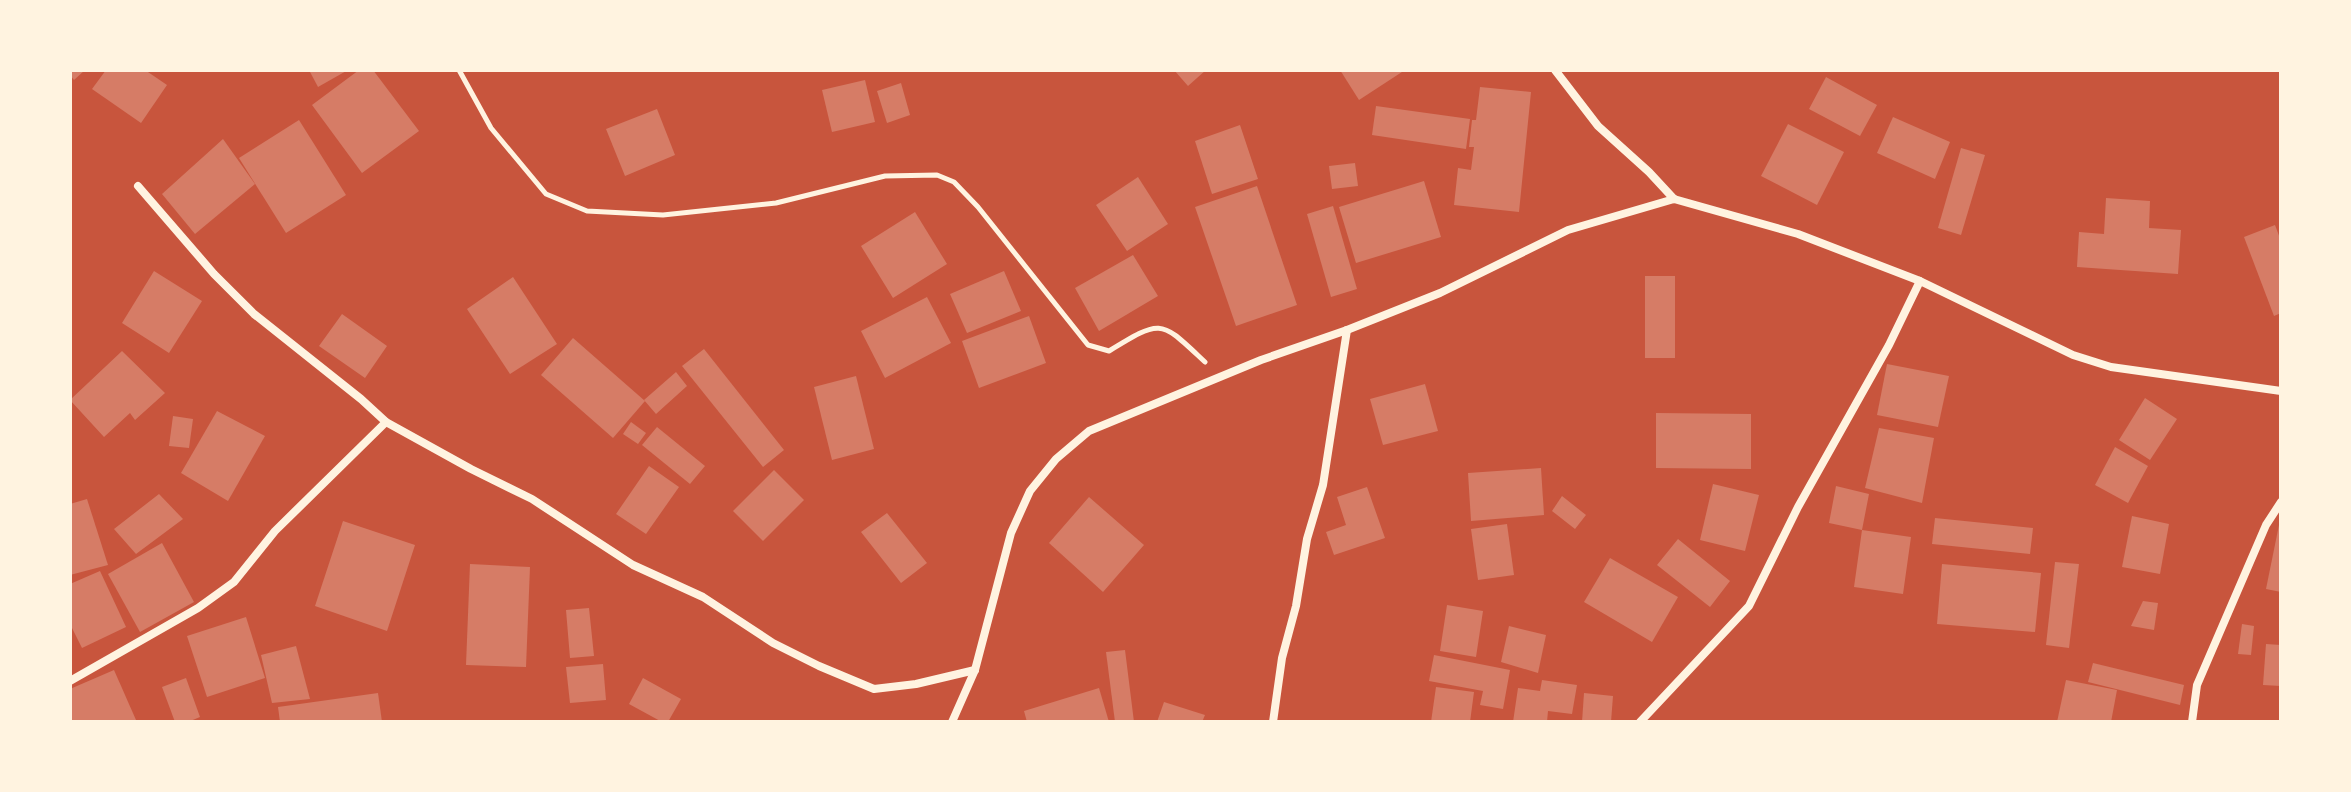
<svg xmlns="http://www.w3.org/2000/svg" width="2351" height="792" font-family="'Work Sans',sans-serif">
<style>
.building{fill:#d67c66}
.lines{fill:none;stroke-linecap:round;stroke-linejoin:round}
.path{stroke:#fff3e0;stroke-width:5}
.minor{stroke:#fff3e0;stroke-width:8}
</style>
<rect width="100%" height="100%" fill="#c8553d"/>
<g class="building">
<polygon points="70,70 85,70 74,80 70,75"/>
<polygon points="106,70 145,70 167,85 141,123 92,89"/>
<polygon points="309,70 348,70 318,87"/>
<polygon points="359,70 373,70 419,131 362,173 312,105"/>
<polygon points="1174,70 1206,70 1188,86"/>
<polygon points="1340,70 1405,70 1359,100"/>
<polygon points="1826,77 1877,105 1860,136 1809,109"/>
<polygon points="865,80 875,122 832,132 822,90"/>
<polygon points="901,83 910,115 887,123 877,91"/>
<polygon points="1480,87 1531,92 1519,212 1454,205 1458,168 1471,170 1474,147 1469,147 1472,120 1476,120"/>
<polygon points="1376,106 1470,119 1466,149 1372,135"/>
<polygon points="657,109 675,155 625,176 606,129"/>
<polygon points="1893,117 1950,142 1935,179 1877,153"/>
<polygon points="299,120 346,195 286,233 239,158"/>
<polygon points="1788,124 1844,152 1817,205 1761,176"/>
<polygon points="1240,125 1258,179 1212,194 1195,141"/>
<polygon points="223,139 255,184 195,234 162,194"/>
<polygon points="1961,148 1985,155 1961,235 1938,228"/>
<polygon points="1355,163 1358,186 1332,189 1329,166"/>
<polygon points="1138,177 1168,224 1127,251 1096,205"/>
<polygon points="1424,181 1441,237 1356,263 1339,207"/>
<polygon points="1257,186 1297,305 1236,326 1195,207"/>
<polygon points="2106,198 2150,201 2149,228 2181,230 2178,274 2077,267 2079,232 2104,234"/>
<polygon points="1333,206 1357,289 1331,297 1307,214"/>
<polygon points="915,212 947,264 893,298 861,246"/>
<polygon points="2275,225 2281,241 2281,313 2274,316 2244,237"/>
<polygon points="1133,255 1158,296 1099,331 1075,288"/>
<polygon points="154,271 202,301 169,353 122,323"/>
<polygon points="1004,271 1021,311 967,333 950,294"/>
<rect x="1645" y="276" width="30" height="82"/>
<polygon points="513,277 557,344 510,374 467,309"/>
<polygon points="927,297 951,343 885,378 861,331"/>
<polygon points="342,314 387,346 365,378 319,346"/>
<polygon points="1029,316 1046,363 979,388 962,341"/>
<polygon points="573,338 645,401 613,438 541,375"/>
<polygon points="704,349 784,450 763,467 682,366"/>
<polygon points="122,351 165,393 135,420 130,413 104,437 70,400"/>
<polygon points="1887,364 1949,376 1938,427 1877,415"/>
<polygon points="676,372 687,386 656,414 644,400"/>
<polygon points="856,376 874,449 832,460 814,387"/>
<polygon points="1425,384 1438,431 1383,445 1370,399"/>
<polygon points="2145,398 2177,419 2150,460 2119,440"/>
<polygon points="217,411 265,436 228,501 181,473"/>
<polygon points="1656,413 1751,414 1751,469 1656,468"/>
<polygon points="173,416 193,419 189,448 169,446"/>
<polygon points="631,422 646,433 638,444 623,434"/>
<polygon points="657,427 705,466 690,484 642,445"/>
<polygon points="1879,428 1934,438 1922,503 1865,488"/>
<polygon points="2115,447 2148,466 2128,503 2095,485"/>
<polygon points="649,466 679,487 646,534 616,514"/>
<polygon points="1541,468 1544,515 1471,521 1468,473"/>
<polygon points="774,470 804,500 763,541 733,511"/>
<polygon points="1713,484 1759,495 1745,551 1700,540"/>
<polygon points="1836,486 1869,494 1862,530 1911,537 1903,594 1854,587 1862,530 1829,523"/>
<polygon points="1367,487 1385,538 1334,555 1326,532 1346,525 1337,497"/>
<polygon points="159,494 183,519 136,554 114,529"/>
<polygon points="1562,496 1586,515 1575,529 1552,511"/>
<polygon points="1089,497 1144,545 1103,592 1049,543"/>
<polygon points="87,499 108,565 70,575 70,504"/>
<polygon points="887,513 927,563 901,583 861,532"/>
<polygon points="2132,516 2169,524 2160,574 2122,567"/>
<polygon points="1935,518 2033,528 2030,554 1932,544"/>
<polygon points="2280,520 2281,520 2281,592 2266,589"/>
<polygon points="343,521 415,545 387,631 315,606"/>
<polygon points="1507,524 1514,575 1478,580 1471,529"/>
<polygon points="1678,539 1730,581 1710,607 1657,565"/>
<polygon points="162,543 194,602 140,632 108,574"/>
<polygon points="1610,558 1678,597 1652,642 1584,602"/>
<polygon points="2055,562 2079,564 2069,648 2046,645"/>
<polygon points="470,564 530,567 526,667 466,665"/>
<polygon points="1942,564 2041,573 2035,632 1937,624"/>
<polygon points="100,571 126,627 82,648 70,624 70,584"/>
<polygon points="2143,601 2158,603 2154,630 2131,626"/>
<polygon points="1447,605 1483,611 1476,657 1440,651"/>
<polygon points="589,608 594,656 570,658 566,610"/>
<polygon points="246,617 265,678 207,697 187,636"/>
<polygon points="2242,624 2254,626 2251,655 2238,654"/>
<polygon points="1509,626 1546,635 1538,673 1501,662"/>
<polygon points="2266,644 2281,645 2281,686 2263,685"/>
<polygon points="296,646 310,699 272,703 261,655"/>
<polygon points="1125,650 1134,722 1115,722 1106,652"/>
<polygon points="1434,655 1510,670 1503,709 1480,705 1483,691 1429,681"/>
<polygon points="2093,663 2184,685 2180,705 2088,682"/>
<polygon points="603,664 606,700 570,703 566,667"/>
<polygon points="114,670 136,720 130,722 71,722 70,689"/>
<polygon points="186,678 200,717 188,722 175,722 162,687"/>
<polygon points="643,678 681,699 668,722 662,722 629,704"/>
<polygon points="1542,680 1577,685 1572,714 1548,711 1547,722 1513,722 1518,688 1540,691"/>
<polygon points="2066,680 2117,690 2111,722 2057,722"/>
<polygon points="1436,687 1474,692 1470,722 1431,722"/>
<polygon points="1099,688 1109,722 1027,722 1024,711"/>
<polygon points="378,693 382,722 280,722 278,707"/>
<polygon points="1584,693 1613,696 1611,722 1582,722"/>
<polygon points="1164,702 1205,715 1202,722 1157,722"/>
</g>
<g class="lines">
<path class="path" d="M459,70l32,58 55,66 41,17 76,4 113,-12 109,-27 52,-1 17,7 24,25 110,138 21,6c54,-33 51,-31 96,11"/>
<g class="minor">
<polyline points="1555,70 1598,126 1649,172 1674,199"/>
<polyline points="138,186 214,274 254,314 361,399 386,422 471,469 532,499 633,565 703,597 773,643 819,666 874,689 916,684 975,670"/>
<polyline points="1674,199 1798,234 1920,281 2073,355 2111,367 2281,391"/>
<polyline points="70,681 198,608 234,582 275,531 386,422"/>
<polyline points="952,722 975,670 1011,533 1030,491 1056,459 1089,431 1261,360 1347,330 1440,293 1568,230 1674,199"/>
<polyline points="1273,722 1282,658 1296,606 1307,539 1323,485 1347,330"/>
<polyline points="1640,722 1749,606 1798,507 1889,345 1920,281"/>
<polyline points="2192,722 2197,685 2266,525 2281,502"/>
</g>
</g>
<rect width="2351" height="792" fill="none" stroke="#fff3e0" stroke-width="144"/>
</svg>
